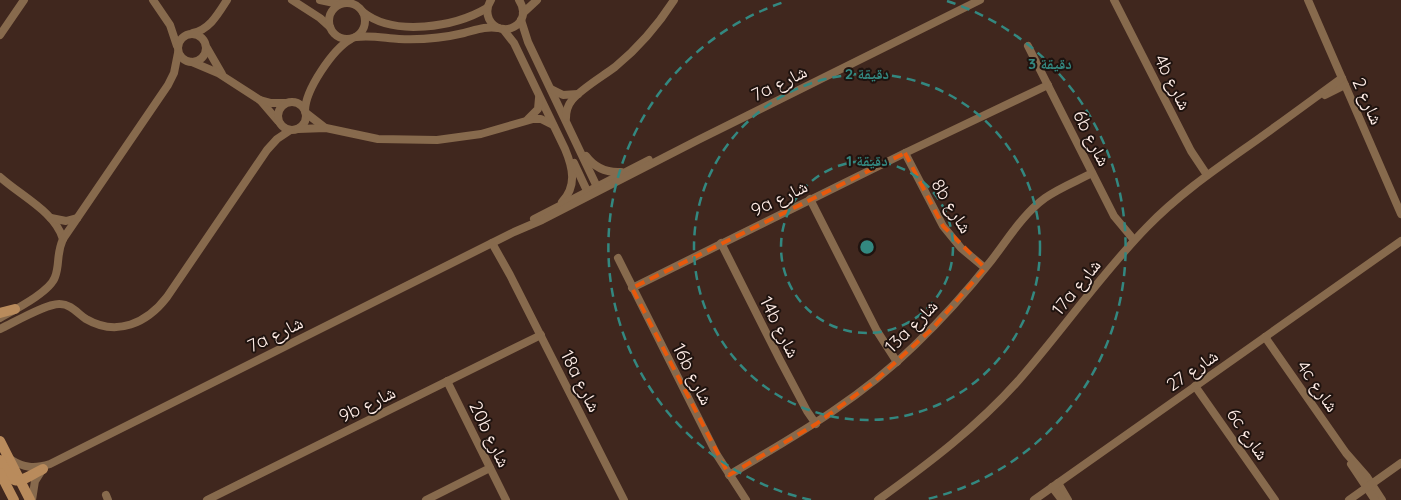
<svg xmlns="http://www.w3.org/2000/svg" width="1401" height="500" font-family="Quicksand,'Noto Naskh Arabic',sans-serif">
<style>
.lines{fill:none;stroke-linecap:round;stroke-linejoin:round}
.street{stroke:#876a4d;stroke-width:8}
.secondary{stroke:#b98b5c;stroke-width:10}
.marked{fill:none;stroke:#e8590c;stroke-width:4;stroke-dasharray:10 6;stroke-linejoin:round}
.ring{fill:none;stroke:#338880;stroke-width:2.5;stroke-dasharray:9 6}
.labels{text-anchor:middle;dominant-baseline:central;stroke-width:4;stroke-linejoin:round;paint-order:stroke}
.street-label{font-size:18px;fill:#ffede7;stroke:#1f130f}
.centre{fill:#338880;stroke:#1f130f;stroke-width:2.5}
.ring-label{font-size:15px;text-anchor:middle;font-weight:bold;fill:#338880;stroke:#1f130f;stroke-width:4;stroke-linejoin:round;paint-order:stroke}
</style>
<rect width="100%" height="100%" fill="#40271e"/>
<g class="lines">
<g class="street">
<polyline points="153,0 170,25 177,46"/>
<polyline points="292,0 320,18 330,27"/>
<polyline points="320,0 339,4"/>
<path d="M491,0c-4,6 -5,12 -2,19 11,22 46,5 30,-19"/>
<polyline points="1114,0 1191,151 1207,175"/>
<polyline points="1308,0 1401,214"/>
<circle cx="347" cy="21" r="18"/>
<path d="M363,12c31,25 92,15 124,-4"/>
<polyline points="523,13 537,0"/>
<polyline points="521,20 528,42 598,189"/>
<path d="M503,29l11,14 51,106c8,19 12,37 -3,53"/>
<path d="M193,33c17,-4 25,-19 34,-33"/>
<circle cx="192" cy="48" r="14"/>
<polyline points="0,35 24,0"/>
<path d="M356,37c15,-2 28,1 43,2 22,1 44,-1 65,-6 12,-3 22,-7 34,-5"/>
<polyline points="1028,46 1114,216 1134,240"/>
<polyline points="207,48 222,74"/>
<polyline points="192,62 218,73 260,100 278,121"/>
<polyline points="551,89 563,95 578,94"/>
<polyline points="1325,95 1345,85"/>
<polyline points="260,100 271,103 285,103"/>
<circle cx="292" cy="116" r="14"/>
<path d="M305,111c0,-21 28,-62 46,-72"/>
<polyline points="306,113 324,127"/>
<path d="M566,118c0,-7 2,-13 6,-18 9,-11 31,-24 43,-33 23,-19 43,-42 59,-67"/>
<polyline points="528,119 538,109 539,98"/>
<polyline points="298,129 326,128 378,139 437,140 481,134 533,119 541,119 553,125"/>
<polyline points="905,153 943,226 961,248 985,268"/>
<path d="M586,156c9,12 20,17 35,16"/>
<polyline points="574,163 588,193"/>
<path d="M0,177c21,19 55,35 63,62"/>
<polyline points="810,199 877,331 897,362"/>
<polyline points="51,218 66,221 77,218"/>
<polyline points="534,219 649,160"/>
<polyline points="492,243 510,275 624,500"/>
<polyline points="721,243 780,360 807,411 816,424"/>
<polyline points="618,258 717,455 746,500"/>
<polyline points="632,288 905,153 1048,85"/>
<path d="M0,318c14,-8 50,-26 55,-41 5,-13 1,-22 8,-38l105,-154 6,-12 4,-20"/>
<path d="M0,329c13,-6 47,-26 60,-25 11,0 18,10 26,15 31,18 61,4 81,-22l100,-147 10,-11 12,-8"/>
<polyline points="1265,337 1346,453 1367,477 1382,500"/>
<polyline points="447,381 506,500"/>
<polyline points="1195,386 1275,500"/>
<path d="M10,459c14,9 24,10 40,5l464,-232 28,-12 156,-80 282,-140"/>
<polyline points="1351,464 1375,500"/>
<path d="M729,475c66,-39 131,-76 186,-130 27,-26 53,-55 76,-84 17,-22 32,-47 54,-63 14,-10 32,-17 47,-25"/>
<polyline points="1058,483 1068,500"/>
<polyline points="1052,487 1062,500"/>
<polyline points="106,495 108,500"/>
<polyline points="32,500 35,481 42,470"/>
<polyline points="207,500 541,335"/>
<polyline points="426,500 490,468"/>
<path d="M878,500c50,-36 99,-73 140,-119 44,-50 83,-107 129,-154 29,-30 63,-54 97,-78 33,-23 65,-47 98,-71"/>
<polyline points="1034,500 1401,241"/>
<polyline points="1349,500 1401,463"/>
</g>
<g class="secondary">
<polyline points="0,313 15,309"/>
<polyline points="0,441 30,500"/>
<path d="M0,460c15,30 17,22 43,9"/>
<polyline points="0,473 14,500"/>
</g>
</g>
<path class="marked" d="M905,153l38,73 42,42 -52,60 -58,53 -59,43 -87,51 -97,-187z"/>
<g class="ring">
<circle cx="867" cy="247" r="86"/>
<circle cx="867" cy="247" r="173"/>
<path d="M811 500A259 259 0 0 1 787 1M947 1A259 259 0 0 1 923 500"/>
</g>
<g class="labels">
<g class="street-label">
<text transform="translate(1173 82) rotate(63)">4b شارع</text>
<text transform="translate(779 83) rotate(-26)">7a شارع</text>
<text transform="translate(1368 101) rotate(66)">شارع 2</text>
<text transform="translate(1092 138) rotate(63)">6b شارع</text>
<text transform="translate(779 198) rotate(-26)">9a شارع</text>
<text transform="translate(952 206) rotate(58)">8b شارع</text>
<text transform="translate(1076 287) rotate(-51)">17a شارع</text>
<text transform="translate(911 326) rotate(-45)">13a شارع</text>
<text transform="translate(780 327) rotate(63)">14b شارع</text>
<text transform="translate(275 334) rotate(-26)">7a شارع</text>
<text transform="translate(1192 370) rotate(-35)">شارع 27</text>
<text transform="translate(693 374) rotate(63)">16b شارع</text>
<text transform="translate(581 381) rotate(63)">18a شارع</text>
<text transform="translate(1318 386) rotate(55)">4c شارع</text>
<text transform="translate(367 404) rotate(-26)">9b شارع</text>
<text transform="translate(490 434) rotate(64)">20b شارع</text>
<text transform="translate(1248 434) rotate(55)">6c شارع</text>
</g>
</g>
<circle cx="867" cy="247" r="8" class="centre"/>
<g class="ring-label">
<text x="1050" y="69">3 دقيقة</text>
<text x="867" y="79">2 دقيقة</text>
<text x="867" y="166">1 دقيقة</text>
</g>
</svg>
